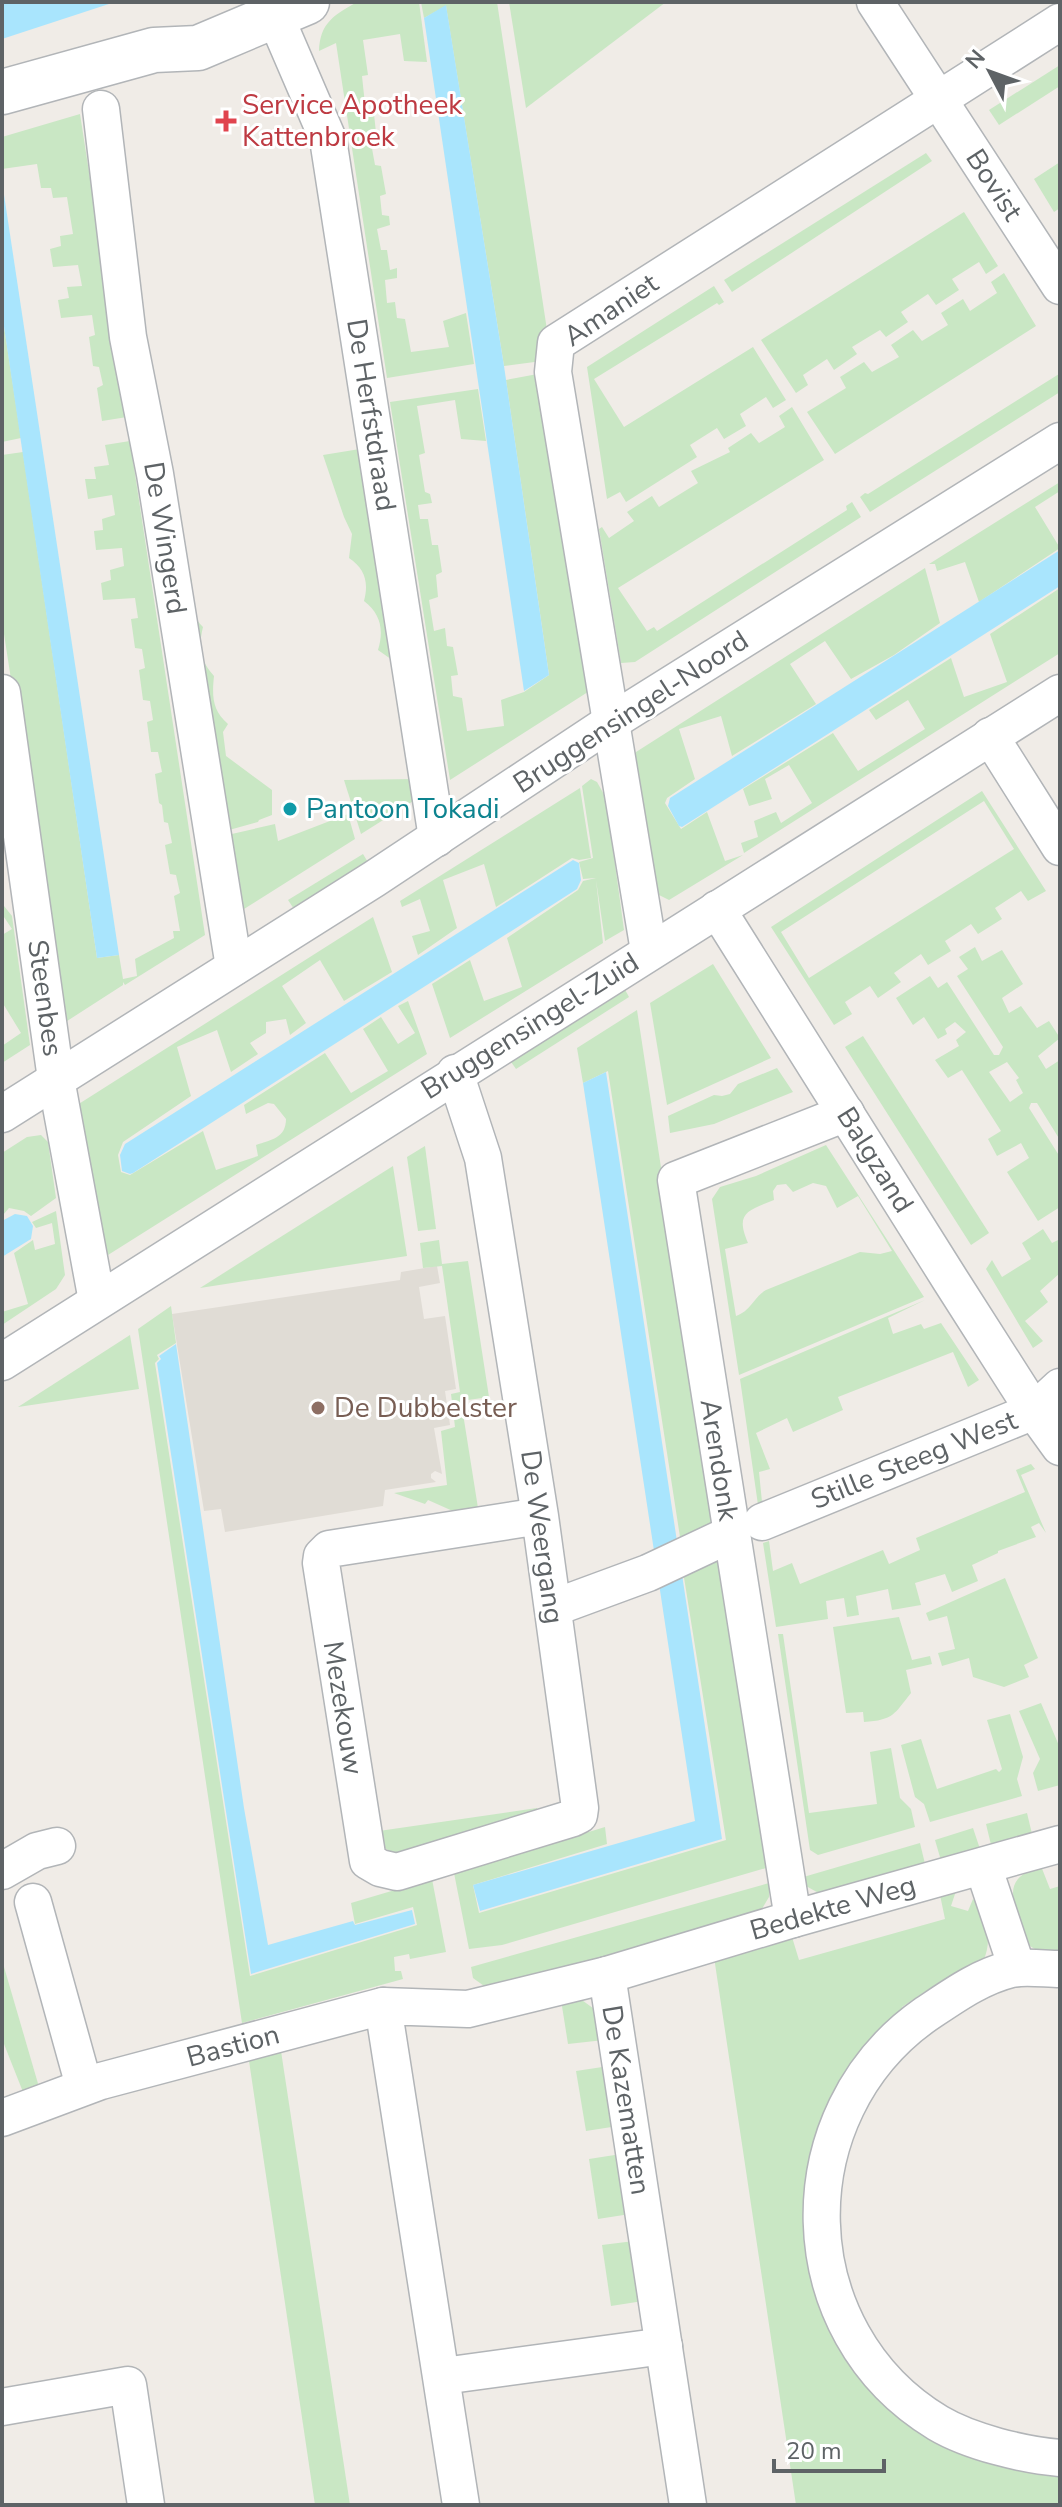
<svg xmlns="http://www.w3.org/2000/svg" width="1062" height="2507" font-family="'Nunito Sans',sans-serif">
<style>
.education{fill:#e0dcd5}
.green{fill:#c9e7c4;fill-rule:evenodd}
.water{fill:#a9e5fd}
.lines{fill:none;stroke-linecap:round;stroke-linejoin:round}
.minor-casing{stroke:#b2b5b8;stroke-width:39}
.tertiary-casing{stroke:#b2b5b8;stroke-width:47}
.minor{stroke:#fff;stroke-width:36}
.tertiary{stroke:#fff;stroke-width:44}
.health-dot{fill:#e0444e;stroke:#fff;stroke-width:3}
.culture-dot{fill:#0f9aa8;stroke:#fff;stroke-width:3}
.education-dot{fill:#8d6e63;stroke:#fff;stroke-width:3}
.labels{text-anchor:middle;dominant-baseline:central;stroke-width:6;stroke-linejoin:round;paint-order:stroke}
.health-label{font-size:28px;fill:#be3a42;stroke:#fff;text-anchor:start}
.street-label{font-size:28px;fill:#5e6366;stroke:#fff}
.culture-label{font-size:28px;fill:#0d838f;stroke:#fff;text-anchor:start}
.education-label{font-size:28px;fill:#785e54;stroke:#fff;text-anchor:start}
</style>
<rect width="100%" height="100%" fill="#f0ece7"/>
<polygon class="education" points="437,1266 440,1283 419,1287 424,1319 445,1316 456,1389 445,1391 450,1425 434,1428 442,1474 435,1471 431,1474 431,1478 436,1482 385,1490 383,1506 225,1532 221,1509 204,1511 172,1314 400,1280 401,1272"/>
<g class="green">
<path d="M357,2h62l8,60 -23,-1 -4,-27 -37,6 5,35 -6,1 4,38h8l3,28 -6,1 4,22 6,1 5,28 -6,2 2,19 7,1 1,9 -13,4 4,21h6l3,20 7,-2v10l-12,2 2,23 8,-1 2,16 8,1 6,33 38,-5 -6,-26 23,-8 8,51 -87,14 -51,-335 -17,8c1,-28 15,-36 38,-49z"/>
<polygon points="421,2 497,2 547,330 538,336 542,361 504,366 446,6 424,18"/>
<polygon points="509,2 666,2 526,108"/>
<polygon points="1060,65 1060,86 999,125 989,110"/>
<polygon points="80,114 127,417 102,421 97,388 103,385 99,367 93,366 89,337 95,335 92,315 61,318 58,300 69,298 67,287 82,286 78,265 53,267 50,249 61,246 60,236 73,234 67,197 53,198 51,188 41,188 37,164 2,169 2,137"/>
<polygon points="926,153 932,161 732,292 724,280"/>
<polygon points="1060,162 1060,208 1054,212 1034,179"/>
<polygon points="964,212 998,266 986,274 979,262 952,279 959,290 936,305 928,294 901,312 908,322 886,337 880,330 852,347 857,354 834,370 827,359 803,375 808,385 796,393 761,340"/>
<polygon points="1004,273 1036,326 835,454 807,412 846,388 840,377 864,362 872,372 899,357 891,345 913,330 922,341 948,325 941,313 963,299 970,311 997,293 991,282"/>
<polygon points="714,286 724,302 719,305 717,303 594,379 624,427 753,347 786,400 773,408 766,397 740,414 746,426 724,439 717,428 690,445 697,457 626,502 620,492 607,499 587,367"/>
<polygon points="2,313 21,438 2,442"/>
<polygon points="1060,370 1060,392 870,512 860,497 865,493 868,494 1059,374"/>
<polygon points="543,373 591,690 450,780 390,402 478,389 486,441 461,439 455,400 417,406 425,453 419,455 425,492 430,494 432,503 418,505 420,519 428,519 432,545 438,545 442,572 436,575 438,597 429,600 434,631 445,628 447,646 453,647 458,675 451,676 453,696 462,698 467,731 504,726 501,700 524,692 549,675 506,380"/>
<polygon points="792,407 824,460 618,588 647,631 654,627 657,631 847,510 846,506 852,502 861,517 635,662 621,663 599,529 602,527 609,538 634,521 627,512 652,496 659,507 698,483 691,471 730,452 728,448 751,433 759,443 785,427 779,416"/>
<polygon points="130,441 205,935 125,985 123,982 123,985 64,1023 2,621 2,455 23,452 97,958 119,955 123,979 137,976 135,959 174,938 173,931 180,931 174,896 180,893 176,875 170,874 165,845 172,843 168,823 164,822 162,805 159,803 155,774 162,772 158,752 151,752 147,722 153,720 150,701 143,700 139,670 145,668 142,649 135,648 131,619 138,618 135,598 103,600 101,583 111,580 110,570 124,566 122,548 96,550 94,531 103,530 102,519 115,515 112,495 88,499 85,479 96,479 94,467 109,465 105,445"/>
<path d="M366,448l29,214 -17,-12c6,-20 3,-36 -14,-49 5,-19 1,-32 -15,-43l3,-24 -8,-17 -21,-62z"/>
<polygon points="1060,482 1060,491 1035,507 1060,548 979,602 965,562 937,571 935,564 929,564"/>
<polygon points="925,568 940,623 894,655 851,679 825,641 790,664 816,704 732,756 721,716 679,729 695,779 667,798 665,803 681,829 707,812 725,861 743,855 669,900 657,894 634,758 636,752"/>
<path d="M183,571l9,9c-1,18 -3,34 11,47 -5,20 -3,34 11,49 -2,20 -2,34 14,48l-5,8 3,24 46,34v25l-13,5 -1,2 -36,10z"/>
<polygon points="1060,588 1060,653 744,853 741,843 758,837 754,821 776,812 781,823 812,803 789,765 765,779 772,799 749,806 743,789 833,733 858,771 925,729 908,700 876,720 869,710 951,658 964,697 1007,682 990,634"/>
<polygon points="416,779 418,798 361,834 344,780"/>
<polygon points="591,779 597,782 606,798 624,930 605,941 596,880 603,943 450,1038 432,984 470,960 484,1001 522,987 507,938 578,890 583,881 596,878 583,879 579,862 593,858 582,786"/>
<polygon points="580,788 591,858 579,860 572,858 496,907 484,864 443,880 457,928 418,955 412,936 430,931 420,899 402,907 400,901"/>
<path d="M982,791l64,100 -18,10 -7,-10 -26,17 7,11 -24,15 -7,-10 -26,17 6,10 -23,14 -7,-11 -27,19 7,9 -23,16 -8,-12 -25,16 7,12 -18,11 -63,-98zM984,801l30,48 -205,129 -28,-46z"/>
<polygon points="348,814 355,839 236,914 223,836 275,824 278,841"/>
<polygon points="363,854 369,864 294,909 288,900"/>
<polygon points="4,906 12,916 30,1045 2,1063 2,1046 21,1033 2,1002 2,935 12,929 2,914"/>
<path d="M373,917l19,55 -48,29 -24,-41 -38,26 24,37 -16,12 -4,-16 -20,3v11l-16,10 8,11 -27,18 -14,-42 -40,17 14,49 -68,46 -5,13 3,17 9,3 73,-44 13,39 42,-14 -2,-11c15,-5 30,-7 30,-26l-12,-15 -6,-1 -22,11 -2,-9 81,-52 26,40 37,-22 -25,-42 18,-12 17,27 17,-11 -17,-27 10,-5 19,53 -319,201 -7,-7 -27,-141z"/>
<path d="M975,947l7,14 20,-11 21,34 -21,14 7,15 12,-7 16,22 12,-7 11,17 -22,18 8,13 14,-9v80l-23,-37h-6l-2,5 31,49v50l-22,14 -31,-49 22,-14 -8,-15 -24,13 -9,-17 13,-8 -39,-61 -14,8 -13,-18 24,-14 -3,-6 10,-8 -11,-10 -10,7 2,5 -9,5 -14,-22 -11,8 -17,-27 34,-22 8,12 9,-6 47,73h5l4,-8 -46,-71 11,-7 -9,-12zM1007,1062l12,16 -3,2 7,13 -13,9 -21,-30z"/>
<polygon points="713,964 771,1058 667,1105 650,1003"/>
<polygon points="623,986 629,997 516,1069 509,1059"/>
<polygon points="637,1010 717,1535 682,1550 608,1071 583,1083 577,1048"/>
<polygon points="863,1036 989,1233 971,1245 845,1047"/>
<polygon points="777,1068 793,1092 714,1124 670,1133 668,1116 714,1095 722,1096 730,1094 738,1084"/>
<polygon points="41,1135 48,1142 56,1198 31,1216 24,1211 9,1208 3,1215 2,1153 27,1137"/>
<path d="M826,1145l98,152 -185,78 -27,-176 8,-12 36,-11zM813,1183l13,3 11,22 21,-12 34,55 -12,3 -20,-2 -94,38c-12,7 -15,21 -30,26l-11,-67 23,-6c-13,-30 -1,-32 26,-43l-1,-9 4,-6 9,-1 7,8z"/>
<polygon points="425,1146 436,1229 418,1231 407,1157"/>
<polygon points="393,1166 407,1256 200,1288"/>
<polygon points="56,1211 65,1275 56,1289 2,1325 2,1312 28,1304 14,1253 33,1240 35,1250 55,1244 52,1223 36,1228 32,1222"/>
<polygon points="1043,1229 1052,1243 1060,1239 1060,1273 1040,1291 1048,1302 1025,1321 1043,1341 1033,1348 986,1269 992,1260 1002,1277 1031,1259 1022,1243"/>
<polygon points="439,1240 442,1264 468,1261 489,1397 461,1401 478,1508 455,1512 428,1500 425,1504 394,1493 447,1485 441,1431 455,1427 451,1394 460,1392 442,1266 423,1268 420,1243"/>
<polygon points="925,1300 888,1318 893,1334 921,1324 924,1329 941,1323 979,1380 968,1387 953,1352 838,1397 843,1410 793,1432 787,1418 756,1433 770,1469 759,1472 762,1502 758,1505 740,1379"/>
<polygon points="171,1306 176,1343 157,1355 159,1359 155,1363 250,1976 417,1925 413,1907 355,1924 351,1903 432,1879 446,1952 410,1959 409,1954 394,1957 395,1971 401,1971 403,1979 242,2023 138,1329"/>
<polygon points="130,1335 139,1389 18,1407"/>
<polygon points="1031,1464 1035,1469 1021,1475 1046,1533 1039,1523 1031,1527 1036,1537 998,1551 998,1553 972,1565 978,1581 952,1592 945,1574 915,1583 921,1605 892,1610 888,1589 856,1596 859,1615 847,1617 844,1598 826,1601 828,1619 776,1627 763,1543 769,1541 773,1571 792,1563 800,1584 883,1550 889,1564 920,1550 916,1538 1025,1492 1016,1470"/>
<polygon points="718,1550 766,1868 502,1945 469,1949 454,1873 605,1827 607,1844 473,1885 479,1913 726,1840 682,1565"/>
<polygon points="1005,1578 1038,1658 1024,1665 1029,1677 1004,1687 973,1677 969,1658 942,1666 938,1653 955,1649 947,1616 929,1621 926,1613"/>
<path d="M899,1617l13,43 18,-4 2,8 -26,6 5,23c-17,21 -17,27 -47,29l-1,-10 -17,1 -13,-86z"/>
<polygon points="778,1634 783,1634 809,1813 877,1804 870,1752 891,1748 900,1798 911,1809 915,1827 818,1855 810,1850"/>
<polygon points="1041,1703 1060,1748 1060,1785 1038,1791 1033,1773 1040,1759 1019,1711"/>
<polygon points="1010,1714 1023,1757 1017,1779 1022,1796 930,1822 924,1804 915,1797 901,1745 921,1739 937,1789 996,1769 999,1772 1002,1769 987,1720"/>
<polygon points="537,1808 538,1818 402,1858 374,1842 372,1832"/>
<polygon points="1027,1813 1033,1838 992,1849 986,1824"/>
<polygon points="973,1828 981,1852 942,1864 935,1840"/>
<polygon points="920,1843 926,1868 824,1896 806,1886 800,1878"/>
<path d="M1041,1866l9,23 10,-3v68c-10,-2 -21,-1 -30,-8 -7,-5 -8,-14 -10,-22 -10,-32 -14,-46 21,-58z"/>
<polygon points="769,1883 769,1897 760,1912 491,1991 473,1978 471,1967"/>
<path d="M956,1891l-5,15 17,5 5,-12c14,15 20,43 10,62l-42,20 -39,26 2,4 -81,112 28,234 209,114v34h-264l-82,-548 78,-20 7,23 146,-41 -5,-24z"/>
<polygon points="2,1960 39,2087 23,2092 2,2039"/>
<polygon points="579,1998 597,2011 604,2040 568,2044 561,2000"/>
<polygon points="281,2051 350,2505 315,2505 249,2061"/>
<polygon points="609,2066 618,2126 586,2131 576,2071"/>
<polygon points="621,2154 630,2214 598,2219 589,2159"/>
<polygon points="634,2241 643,2301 611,2306 602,2245"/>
</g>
<g class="water">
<polygon points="2,2 115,2 2,39"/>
<polygon points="446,5 504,366 549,675 524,691 424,18"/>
<polygon points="2,188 3,188 119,955 97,958 2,313"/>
<polygon points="1060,550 1060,586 682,827 679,826 668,806 670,798"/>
<polygon points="573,860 579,863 581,880 577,889 133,1173 130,1174 122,1171 120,1155 125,1144"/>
<polygon points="606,1072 722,1839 480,1911 473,1885 695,1821 583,1083"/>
<polygon points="15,1214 27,1216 33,1226 31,1239 2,1257 2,1221"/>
<polygon points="176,1344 244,1808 268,1945 353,1921 355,1925 412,1910 415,1924 251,1974 157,1363 161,1359 159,1356"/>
</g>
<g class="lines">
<g class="minor-casing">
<g id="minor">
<polyline points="269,2 328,139 437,838"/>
<polyline points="875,2 1060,286"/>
<polyline points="101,109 128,337 155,474 234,967"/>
<polyline points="2,693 56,1079 97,1301"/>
<polyline points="990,736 1060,847"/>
<polyline points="717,909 951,1281 1034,1411 1060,1447"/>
<polyline points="649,951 553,372 556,343 1060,22"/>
<polyline points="455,1073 483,1158 540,1516 580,1808 579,1815 573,1818 397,1872 380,1868 368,1861 321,1563 322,1556 329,1549 540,1516"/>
<polyline points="2,1114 374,879 611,722 1060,441"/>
<polyline points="2,1362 1060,693"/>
<polyline points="762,1522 1034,1411 1060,1387"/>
<polyline points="553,1608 648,1573 731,1534"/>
<polyline points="983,1866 1017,1968"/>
<polyline points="2,1871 37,1851 57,1846"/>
<polyline points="33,1902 84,2086"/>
<polyline points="793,1919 676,1180 846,1113"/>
<path d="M1060,1969c-15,0 -34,-3 -49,0 -32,8 -58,27 -85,45 -143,100 -139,318 12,409 32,19 86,32 122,35"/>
<polyline points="607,1975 793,1919 1060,1844"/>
<polyline points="2,2118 101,2081 383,2006"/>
<polyline points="443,2376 664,2346"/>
<polyline points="2,2407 128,2385 146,2505"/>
<polyline points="461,2505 383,2006 468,2009 607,1975 688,2505"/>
</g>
</g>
<g class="tertiary-casing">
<polyline id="tertiary" points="2,92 154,50 198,48 307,2"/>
</g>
<use href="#minor" class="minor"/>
<use href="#tertiary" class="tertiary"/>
</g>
<path class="health-dot" d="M222 109h8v8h8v8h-8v8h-8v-8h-8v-8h8z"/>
<circle class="culture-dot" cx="290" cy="809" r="8"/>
<circle class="education-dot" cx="318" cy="1408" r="8"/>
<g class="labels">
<g class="health-label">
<text x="242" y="105">Service Apotheek<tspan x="242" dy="32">Kattenbroek</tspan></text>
</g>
<g class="street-label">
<text transform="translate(994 185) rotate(57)">Bovist</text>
<text transform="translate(611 310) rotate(-34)">Amaniet</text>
<text transform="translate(371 415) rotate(81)">De Herfstdraad</text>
<text transform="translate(165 538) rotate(81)">De Wingerd</text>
<text transform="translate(631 712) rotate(-33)">Bruggensingel-Noord</text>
<text transform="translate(45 998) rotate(82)">Steenbes</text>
<text transform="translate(530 1026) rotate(-32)">Bruggensingel-Zuid</text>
<text transform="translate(875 1160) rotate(58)">Balgzand</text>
<text transform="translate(719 1460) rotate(81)">Arendonk</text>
<text transform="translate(914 1460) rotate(-22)">Stille Steeg West</text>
<text transform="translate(542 1537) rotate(82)">De Weergang</text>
<text transform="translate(343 1708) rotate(81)">Mezekouw</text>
<text transform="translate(833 1908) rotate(-16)">Bedekte Weg</text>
<text transform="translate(233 2046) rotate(-15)">Bastion</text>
<text transform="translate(626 2100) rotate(81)">De Kazematten</text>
</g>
<g class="culture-label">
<text x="306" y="809">Pantoon Tokadi</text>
</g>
<g class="education-label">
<text x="334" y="1408">De Dubbelster</text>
</g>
</g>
<rect width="1062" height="2507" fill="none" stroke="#5e6366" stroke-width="8"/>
<g transform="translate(990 72) rotate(311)" stroke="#ffffff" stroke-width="6" paint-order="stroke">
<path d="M0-6L14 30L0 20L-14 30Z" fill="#5e6366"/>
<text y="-12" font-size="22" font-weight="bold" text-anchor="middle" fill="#5e6366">N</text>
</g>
<path d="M774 2459v12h110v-12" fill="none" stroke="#5e6366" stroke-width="4"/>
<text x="786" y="2459" font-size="24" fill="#5e6366" stroke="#ffffff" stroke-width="6" paint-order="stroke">20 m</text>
</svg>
